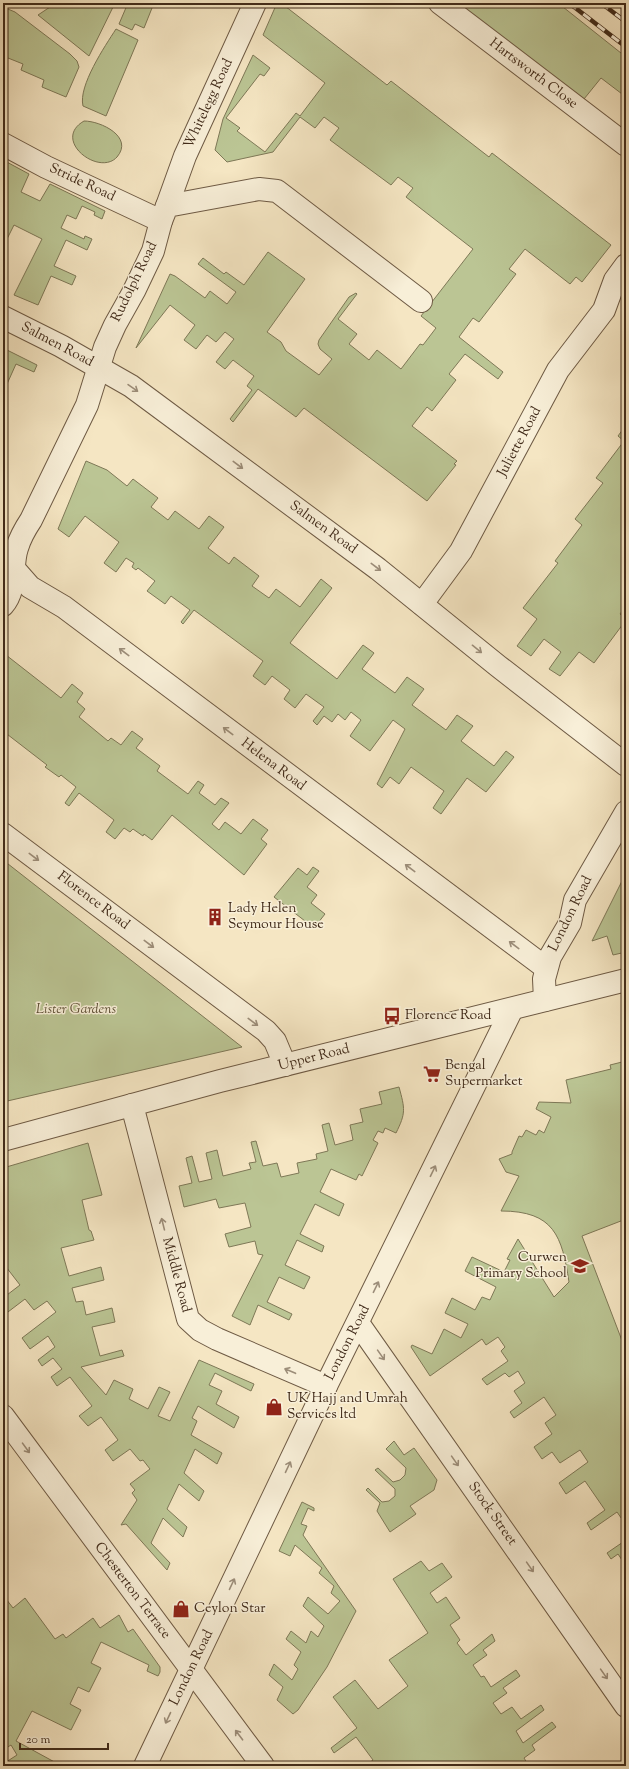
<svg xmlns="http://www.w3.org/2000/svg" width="629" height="1769" font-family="'Sorts Mill Goudy',serif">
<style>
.green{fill:#bbc594;stroke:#7e7857}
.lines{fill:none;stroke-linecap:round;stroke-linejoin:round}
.minor-casing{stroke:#6e5a44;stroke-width:24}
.tertiary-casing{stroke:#6e5a44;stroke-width:24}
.minor{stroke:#f8efd8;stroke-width:22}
.tertiary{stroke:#f8efd8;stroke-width:22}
.rail-casing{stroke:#412b1a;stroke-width:4.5}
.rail{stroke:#f8efd8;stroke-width:3;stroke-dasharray:9;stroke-linecap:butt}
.oneway{stroke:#9c8d79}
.labels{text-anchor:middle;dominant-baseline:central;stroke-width:3;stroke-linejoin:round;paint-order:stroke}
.street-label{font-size:14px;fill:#412b1a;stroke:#f8efd8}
.poi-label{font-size:14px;fill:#412b1a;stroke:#f8efd8;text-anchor:start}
.park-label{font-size:14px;font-style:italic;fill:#605238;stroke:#f8efd8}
</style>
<rect width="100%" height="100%" fill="#f5e6c3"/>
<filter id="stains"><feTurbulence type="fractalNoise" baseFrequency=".005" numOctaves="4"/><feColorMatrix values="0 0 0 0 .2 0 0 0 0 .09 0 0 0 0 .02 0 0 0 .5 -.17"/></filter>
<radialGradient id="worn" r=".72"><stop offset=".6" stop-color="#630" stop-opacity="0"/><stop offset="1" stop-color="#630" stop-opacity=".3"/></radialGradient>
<g class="green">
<polygon points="56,3 115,3 89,56 38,15"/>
<polygon points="128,3 154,3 144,28 135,24 132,30 119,24"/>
<polygon points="277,3 281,3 387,85 391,81 489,157 492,153 611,245 582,282 576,277 570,284 525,249 509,269 516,274 479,322 473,318 459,337 503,372 498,379 465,354 449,374 456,380 432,411 427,407 412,426 457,461 454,464 456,465 427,501 304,408 296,417 258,389 233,422 230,419 252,390 247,386 254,376 233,360 225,369 216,362 234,339 225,332 216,342 207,335 196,349 184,340 195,325 170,305 136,348 170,274 175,276 205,298 210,291 227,304 236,292 198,264 203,258 224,274 226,272 244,285 268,252 305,279 267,332 281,342 286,351 319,375 332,359 320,349 318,344 319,340 349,297 356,293 357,294 338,319 357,334 349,344 369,360 377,350 401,369 420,344 423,345 436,328 421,316 473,249 406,197 413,188 398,177 391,185 330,140 339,128 324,117 315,128 300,117 273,152 227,162 215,150 223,119 253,55 270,68 264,76 260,74 226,118 240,128 237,131 265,152 296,113 300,116 325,83 263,35"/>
<polygon points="456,3 558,3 626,57 626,97 601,78 584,99"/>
<polygon points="3,7 15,12 70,54 77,61 79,67 66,97 42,87 44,80 21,70 23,64 3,56"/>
<path d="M116,29l22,11 -32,76 -23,-10c-5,-20 22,-60 33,-77z"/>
<path d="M84,121c17,0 50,16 33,36 -18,20 -66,-17 -33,-36z"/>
<polygon points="3,160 29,174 21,192 40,201 50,184 105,211 102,219 94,215 95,212 82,206 76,219 67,215 61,228 84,239 85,236 92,239 87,250 66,240 54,266 76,276 72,285 51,276 38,305 14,295 42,239 14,225 6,241 3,239"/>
<polygon points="3,348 37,365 34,372 16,364 3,393"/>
<polygon points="626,425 626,606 620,614 626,620 594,663 579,652 560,676 549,669 561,652 544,639 531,656 517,646 537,619 523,608 558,563 555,561 582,525 575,519 603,483 596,478 624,441 618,436"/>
<polygon points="86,461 107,470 127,486 133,479 158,498 151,507 168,520 175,511 199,529 209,516 224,527 208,548 229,564 234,557 259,576 252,586 269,598 276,589 300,607 321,579 332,588 290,643 337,679 363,645 374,653 362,669 395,693 407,677 424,689 412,705 446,730 457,715 473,726 461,741 494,766 506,751 514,757 486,792 467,778 441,814 433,808 444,791 411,767 399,784 390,777 382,788 377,784 405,729 393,720 370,751 350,736 361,720 351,712 345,720 338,714 332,722 324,716 317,725 313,721 324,707 306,694 295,708 284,699 290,690 272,676 265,685 253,676 263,661 194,610 183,624 181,622 190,610 171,596 165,604 147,591 155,581 138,568 136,570 132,567 134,563 126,558 116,572 104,563 119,542 85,516 69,537 58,529"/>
<polygon points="6,655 61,698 72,684 83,693 77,702 85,709 79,717 108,741 111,738 121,745 132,731 143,739 136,748 160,766 157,771 188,794 198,781 204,785 199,793 215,805 221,798 229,803 212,824 219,830 225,822 241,834 253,819 268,830 261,839 267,844 244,875 172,815 152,840 144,834 143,836 133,829 130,832 124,828 115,839 106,832 114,820 79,793 69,806 65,803 76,787 61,775 59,777 45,767 47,765 3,731 6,724 3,721 3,662"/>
<polygon points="3,860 242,1047 3,1102"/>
<polygon points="313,867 319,871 307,887 317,895 311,903 325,914 314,928 274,897 298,868 307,875"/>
<polygon points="626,873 626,952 613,955 607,936 592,941"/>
<path d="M626,1061v158l-44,17 44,115v174l-9,-13 -26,18 -4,-7 18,-13 -20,-29 -19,13 -7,-11 29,-21 -8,-12 -20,13 -8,-11 -10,7 -8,-12 18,-13 -7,-11 11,-8 -12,-18 -30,21 -4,-6 12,-9 -8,-12 11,-8 -7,-12 -9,6 -4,-4 -18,12 -5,-6 26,-18 -7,-10 4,-4 -7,-10 -12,8 -4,-6 -52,37 -19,-29 1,-2 20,9 12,-25 17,9 7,-14 -23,-11 7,-15 23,12 7,-13 8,3 6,-13 -31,-16 7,-14 32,15 6,-12 -3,-1 11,-20 36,58 15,-15c-7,-46 -15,-71 -68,-71l18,-35 -13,-4 -7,-13 13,-5v-2l7,-16 3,1 4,-7 10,5 3,-5 5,3 7,-16 -15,-8 3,-7 32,1 -5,-23 45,-11 -1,-4z"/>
<path d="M399,1087c6,22 7,26 -3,46l-11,-5 -2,5 -5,-2 -5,9 5,3 -16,33 -3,-2 -3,6 -25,-11 -11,23 24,12 -5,12 -24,-12 -15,30 24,12 -2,6 -25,-12 -12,25 25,12 -6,12 -25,-12 -12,25 25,12 -3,6 -31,-15 -8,20 -18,-9 31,-61 -5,-1 -3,-13 -26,6 -4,-13 26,-7 -6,-24 -26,5 -3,-9 -32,8 -5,-21 13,-3 -6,-25 6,-2 7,26 13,-3 -6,-26 11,-3 6,26 28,-7 -2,-6 7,-1 -5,-20 5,-1 7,25 14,-3 4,14 18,-4 -2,-10 20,-4 -1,-5 12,-3 -6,-26 7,-2 6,22 18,-5 -3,-15 13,-3 -3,-13 22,-5 -3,-12z"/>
<polygon points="88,1143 102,1195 82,1200 89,1230 91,1231 94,1240 61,1248 69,1276 101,1267 104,1280 72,1288 76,1302 83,1301 86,1315 112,1308 115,1322 92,1327 100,1356 122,1350 124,1356 81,1367 106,1395 114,1380 133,1389 129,1399 148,1409 159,1387 170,1392 158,1416 170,1421 199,1360 254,1384 251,1391 215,1373 209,1385 222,1391 216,1404 239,1417 234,1428 198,1406 192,1418 197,1421 191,1435 222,1453 217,1464 195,1449 184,1473 204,1491 199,1501 179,1484 167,1509 187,1527 183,1537 163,1518 151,1543 170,1563 167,1570 126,1524 121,1525 137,1500 132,1493 135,1490 130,1484 150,1469 143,1460 140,1461 130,1449 113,1461 105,1450 118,1440 101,1417 88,1426 79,1416 92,1406 70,1377 57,1386 51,1377 62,1369 53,1358 42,1366 38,1360 55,1347 48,1336 30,1349 22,1338 56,1312 47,1301 34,1310 25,1299 4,1315 3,1313 3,1298 20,1285 3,1263 3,1168"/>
<polygon points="394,1441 404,1455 414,1448 437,1480 434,1490 410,1506 416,1514 390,1532 377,1511 380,1503 366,1490 368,1488 382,1502 389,1501 395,1496 395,1489 375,1470 378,1468 393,1482 400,1480 405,1475 406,1468 386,1449"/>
<polygon points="302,1502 314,1508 314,1511 308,1508 301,1524 307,1526 303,1535 356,1611 327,1667 298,1710 293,1714 277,1700 283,1687 269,1675 274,1664 292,1680 298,1669 294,1665 301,1652 286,1639 291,1631 306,1643 311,1631 318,1637 324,1626 303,1606 308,1597 328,1614 340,1601 331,1593 334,1586 319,1573 322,1568 295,1545 290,1556 279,1551"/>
<polygon points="626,1540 626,1557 622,1560 618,1554 611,1559 607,1553"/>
<polygon points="421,1561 429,1571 442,1563 452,1577 430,1593 437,1603 446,1597 460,1618 450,1625 460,1640 457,1643 466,1655 492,1634 495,1641 483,1650 487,1655 473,1665 481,1677 484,1676 491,1687 516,1670 520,1676 503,1688 507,1693 493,1703 501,1714 512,1707 521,1719 541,1705 544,1710 516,1731 523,1743 552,1722 556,1727 532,1745 535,1750 524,1758 529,1766 365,1766 373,1760 356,1737 334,1753 331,1748 357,1728 333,1697 355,1680 378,1709 408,1686 389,1660 428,1633 393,1579"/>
<polygon points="3,1595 13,1608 25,1598 55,1639 63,1634 66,1638 93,1618 100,1628 119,1615 128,1632 133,1629 160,1667 160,1672 158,1676 147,1671 149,1665 101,1642 91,1663 101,1668 89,1692 78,1687 70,1704 81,1710 71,1730 32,1711 16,1741 60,1765 59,1766 3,1766 3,1764 17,1755 11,1745 3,1750"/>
</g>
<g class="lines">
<g class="minor-casing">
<g id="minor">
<polyline points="440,3 626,145"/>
<polyline points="3,144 46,167 161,221"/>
<polyline points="167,206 185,156 255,3"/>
<polyline points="3,317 61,346 131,386 378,569 498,666 626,765"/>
<polyline points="8,562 30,587 64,607 546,968"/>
<polyline points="422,604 461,551 558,370 604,310 615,280 626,265"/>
<path d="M3,605c14,-16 8,-39 14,-57 3,-10 8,-19 14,-28l56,-115 18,-58 10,-22 19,-34 19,-40 8,-30 6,-15 92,-17 18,2 144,110"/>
<polyline points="3,834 266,1031 275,1041 285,1065"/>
<polyline points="545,1000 544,979 550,957 570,923 575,900 626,812"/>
<polyline points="132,1105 188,1319 200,1330 217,1339 326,1386"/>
<polyline points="358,1323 626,1706"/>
<polyline points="3,1416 263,1766"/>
<polyline points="145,1766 326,1386 512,1009"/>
</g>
</g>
<g class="tertiary-casing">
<polyline id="tertiary" points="3,1140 220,1081 626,980"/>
</g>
<use href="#minor" class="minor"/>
<use href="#tertiary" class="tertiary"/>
<g class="rail-casing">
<g id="rail">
<polyline points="569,3 626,47"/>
<polyline points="601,3 626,22"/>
</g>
</g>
<use href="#rail" class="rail"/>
</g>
<defs><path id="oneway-shaft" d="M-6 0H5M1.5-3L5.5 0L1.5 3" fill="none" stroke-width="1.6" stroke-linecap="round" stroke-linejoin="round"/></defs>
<g class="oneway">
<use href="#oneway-shaft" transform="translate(133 388) rotate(35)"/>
<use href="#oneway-shaft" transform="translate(238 465) rotate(37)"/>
<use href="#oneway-shaft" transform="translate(376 567) rotate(37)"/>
<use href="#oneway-shaft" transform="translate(477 649) rotate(39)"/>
<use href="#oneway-shaft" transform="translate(124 652) rotate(-143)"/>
<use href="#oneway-shaft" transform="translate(228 731) rotate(-143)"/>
<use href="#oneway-shaft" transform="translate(34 857) rotate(37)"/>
<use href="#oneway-shaft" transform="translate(410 868) rotate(-143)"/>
<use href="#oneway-shaft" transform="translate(149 944) rotate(37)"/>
<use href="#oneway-shaft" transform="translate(514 945) rotate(-143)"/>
<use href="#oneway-shaft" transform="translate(253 1022) rotate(37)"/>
<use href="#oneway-shaft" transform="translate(433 1171) rotate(-64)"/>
<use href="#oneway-shaft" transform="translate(163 1224) rotate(-104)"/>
<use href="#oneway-shaft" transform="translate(376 1287) rotate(-64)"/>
<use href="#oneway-shaft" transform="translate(381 1355) rotate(55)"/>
<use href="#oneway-shaft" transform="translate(290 1371) rotate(-157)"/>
<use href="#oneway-shaft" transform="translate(26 1448) rotate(54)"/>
<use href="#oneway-shaft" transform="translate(455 1461) rotate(55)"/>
<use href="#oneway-shaft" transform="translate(288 1467) rotate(-65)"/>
<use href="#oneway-shaft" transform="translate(530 1567) rotate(55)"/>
<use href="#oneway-shaft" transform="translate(232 1584) rotate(-65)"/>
<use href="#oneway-shaft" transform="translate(604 1674) rotate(55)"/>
<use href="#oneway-shaft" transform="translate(168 1718) rotate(115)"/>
<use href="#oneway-shaft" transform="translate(239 1735) rotate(-127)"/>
</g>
<defs>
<g id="building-bare" transform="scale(1.38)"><path d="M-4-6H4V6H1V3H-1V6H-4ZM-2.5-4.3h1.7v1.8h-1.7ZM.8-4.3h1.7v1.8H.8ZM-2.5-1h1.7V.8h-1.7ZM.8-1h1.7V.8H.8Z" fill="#8f2418" stroke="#f8efd8" stroke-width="2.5" paint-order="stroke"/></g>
<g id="bus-bare" transform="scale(1.38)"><path d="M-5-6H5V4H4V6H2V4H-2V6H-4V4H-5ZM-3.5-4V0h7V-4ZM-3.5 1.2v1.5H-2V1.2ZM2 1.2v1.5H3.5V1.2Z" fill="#8f2418" stroke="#f8efd8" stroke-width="2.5" paint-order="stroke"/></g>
<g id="supermarket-bare" transform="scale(1.38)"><path d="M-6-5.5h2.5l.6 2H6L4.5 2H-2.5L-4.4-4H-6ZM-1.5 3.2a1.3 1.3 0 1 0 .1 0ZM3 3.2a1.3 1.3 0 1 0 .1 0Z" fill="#8f2418" stroke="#f8efd8" stroke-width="2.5" paint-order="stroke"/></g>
<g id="school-bare" transform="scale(1.38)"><path d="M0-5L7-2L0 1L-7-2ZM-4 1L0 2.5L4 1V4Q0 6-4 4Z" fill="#8f2418" stroke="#f8efd8" stroke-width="2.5" paint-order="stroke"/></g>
<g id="shop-bare" transform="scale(1.38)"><path d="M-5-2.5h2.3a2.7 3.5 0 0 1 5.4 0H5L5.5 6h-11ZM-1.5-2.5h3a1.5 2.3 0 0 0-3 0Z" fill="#8f2418" stroke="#f8efd8" stroke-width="2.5" paint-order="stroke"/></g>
</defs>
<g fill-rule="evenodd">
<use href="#building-bare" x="215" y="917"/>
<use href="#bus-bare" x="392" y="1016"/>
<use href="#supermarket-bare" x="432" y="1074"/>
<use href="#school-bare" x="580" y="1266"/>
<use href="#shop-bare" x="274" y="1407"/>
<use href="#shop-bare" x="181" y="1609"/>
</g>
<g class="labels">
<g class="street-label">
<text transform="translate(533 74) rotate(37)">Hartsworth Close</text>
<text transform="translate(209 104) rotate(-65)">Whitelegg Road</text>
<text transform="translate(82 183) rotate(25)">Stride Road</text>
<text transform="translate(135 282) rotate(-64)">Rudolph Road</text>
<text transform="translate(57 345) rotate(28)">Salmen Road</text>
<text transform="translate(520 442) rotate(-62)">Juliette Road</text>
<text transform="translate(323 528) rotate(36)">Salmen Road</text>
<text transform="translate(273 765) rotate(37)">Helena Road</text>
<text transform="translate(93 901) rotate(37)">Florence Road</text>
<text transform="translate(571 914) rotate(-64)">London Road</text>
<text transform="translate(314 1058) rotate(-14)">Upper Road</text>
<text transform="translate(176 1275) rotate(75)">Middle Road</text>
<text transform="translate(348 1343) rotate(-63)">London Road</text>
<text transform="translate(492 1514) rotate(55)">Stock Street</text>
<text transform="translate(132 1591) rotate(53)">Chesterton Terrace</text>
<text transform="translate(192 1668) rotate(-64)">London Road</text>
</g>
<g class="poi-label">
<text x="228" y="909">Lady Helen<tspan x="228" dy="16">Seymour House</tspan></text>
<text x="405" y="1016">Florence Road</text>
<text x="445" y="1066">Bengal<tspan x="445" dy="16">Supermarket</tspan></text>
<text x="567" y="1258" text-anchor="end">Curwen<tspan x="567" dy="16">Primary School</tspan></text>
<text x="287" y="1399">UK Hajj and Umrah<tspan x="287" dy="16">Services ltd</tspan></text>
<text x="194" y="1609">Ceylon Star</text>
</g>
<g class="park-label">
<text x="76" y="1010">Lister Gardens</text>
</g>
</g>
<rect width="629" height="1769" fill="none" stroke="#f5e6c3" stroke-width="16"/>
<rect x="4" y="4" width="621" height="1761" fill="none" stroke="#412b1a" stroke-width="2"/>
<rect x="8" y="8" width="613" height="1753" fill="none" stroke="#412b1a"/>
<path d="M20 1743v6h88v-6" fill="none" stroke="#412b1a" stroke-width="2"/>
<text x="26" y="1743" font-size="12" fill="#412b1a" stroke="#f8efd8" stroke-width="3" paint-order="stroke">20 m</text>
<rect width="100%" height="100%" filter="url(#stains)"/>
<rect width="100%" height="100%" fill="url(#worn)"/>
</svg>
